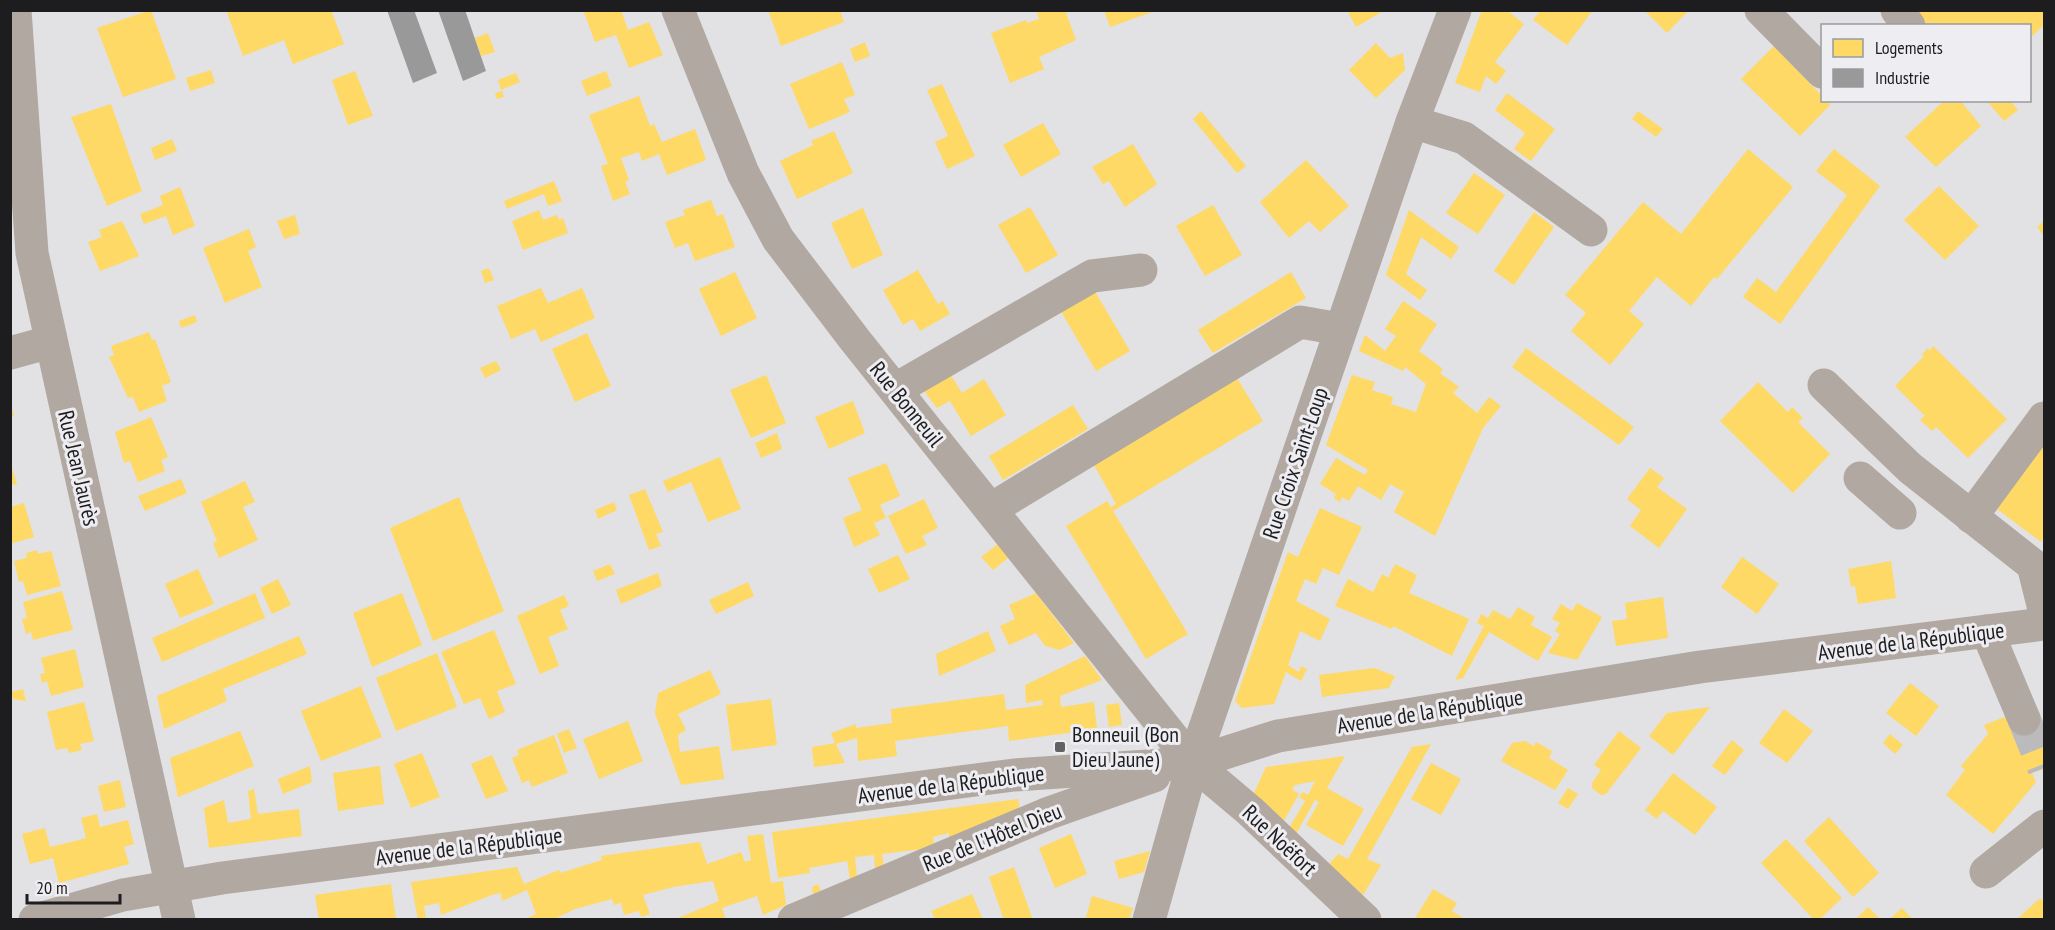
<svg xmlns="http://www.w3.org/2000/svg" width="2055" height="930" font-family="'PT Sans Narrow',sans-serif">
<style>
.homes{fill:#ffd966}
.industry{fill:#999}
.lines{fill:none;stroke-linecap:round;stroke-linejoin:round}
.minor-tunnel{stroke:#bbbabc;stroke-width:33;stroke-dasharray:33 16;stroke-linecap:butt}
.minor{stroke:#b1a8a1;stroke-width:33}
.poi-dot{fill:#626264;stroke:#eeedf2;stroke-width:2}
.labels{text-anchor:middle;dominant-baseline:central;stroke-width:6;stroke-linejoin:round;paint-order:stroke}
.street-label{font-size:22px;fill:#1d1d1f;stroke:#eeedf2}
.poi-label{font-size:22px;fill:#1d1d1f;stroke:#eeedf2;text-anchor:start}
</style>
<rect width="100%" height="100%" fill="#e2e1e3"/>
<g class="homes">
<polygon points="151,10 176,79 123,97 97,28"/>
<polygon points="226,10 331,10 344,44 293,64 284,40 243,56"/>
<polygon points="583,10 621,10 628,30 649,22 663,55 629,68 616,35 595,42"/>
<polygon points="768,10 840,10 844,22 781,46"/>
<polygon points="1036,10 1065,10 1076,40 1039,57 1044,69 1010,83 991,33 1026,20 1027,23 1039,19"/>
<polygon points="1104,10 1155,10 1155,11 1110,27"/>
<polygon points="1347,10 1385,10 1356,27"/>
<polygon points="1482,10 1507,10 1524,24 1495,62 1506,71 1496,84 1486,76 1480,92 1455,83"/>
<polygon points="1541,10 1593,10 1567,45 1533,20"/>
<polygon points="1644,10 1689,10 1667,33"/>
<polygon points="1912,10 2044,10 2044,25 2030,38 2030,26 1925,26"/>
<polygon points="488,33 495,52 481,56 475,38"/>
<polygon points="865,42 870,56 855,62 850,49"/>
<polygon points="1376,43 1390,58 1403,53 1405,70 1376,98 1349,70"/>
<polygon points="1774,46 1822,96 1822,100 1831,104 1800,136 1741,79"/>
<polygon points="842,62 855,95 844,99 850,112 809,129 790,84"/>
<polygon points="211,70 215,83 190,91 186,78"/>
<polygon points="355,71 373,116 348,125 332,80"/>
<polygon points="606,71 612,86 587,96 581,81"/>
<polygon points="516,73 520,82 501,90 498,80"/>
<polygon points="942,84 975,156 947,169 935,142 948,136 927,90"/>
<polygon points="502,91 504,97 497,99 495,93"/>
<polygon points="1507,93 1555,129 1531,161 1514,149 1525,133 1495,110"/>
<polygon points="639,96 650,126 654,124 662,142 695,129 706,160 667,175 659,154 642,161 639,152 621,158 629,180 625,182 630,194 613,201 601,166 608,164 589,115"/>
<polygon points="1945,100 1960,100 1981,126 1936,167 1905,137"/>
<polygon points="1986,100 2010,100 2018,110 2004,121"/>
<polygon points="111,104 142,191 107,206 71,117"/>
<polygon points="1201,111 1246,166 1237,173 1193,119"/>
<polygon points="1638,111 1663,129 1656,137 1632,119"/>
<polygon points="1043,123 1061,154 1021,177 1003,145"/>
<polygon points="834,131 853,173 797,199 780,161 813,145 811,141"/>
<polygon points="172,139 177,151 155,160 151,148"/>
<polygon points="1133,144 1157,184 1125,207 1109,181 1103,184 1092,167"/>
<polygon points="1748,149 1793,187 1717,279 1714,277 1691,306 1657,277 1629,311 1644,324 1610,365 1571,331 1586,313 1565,295 1643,202 1681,234"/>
<polygon points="1834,149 1880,186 1780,324 1743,297 1757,278 1776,292 1847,195 1816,171"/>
<polygon points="1306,160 1349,206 1320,232 1309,221 1289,238 1260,202"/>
<polygon points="1474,173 1505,195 1478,234 1446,213"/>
<polygon points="554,181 562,201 548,206 544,194 507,209 504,201"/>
<polygon points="1939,186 1979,226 1945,260 1904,220"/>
<polygon points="180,187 195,226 173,235 166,216 144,224 140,214 163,205 160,196"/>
<polygon points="711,200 717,216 723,214 735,247 695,261 688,243 675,248 665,222 685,215 683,210"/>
<polygon points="1213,205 1242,255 1205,276 1176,226"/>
<polygon points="1030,207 1058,255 1026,273 998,225"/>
<polygon points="863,208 883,255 852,269 831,223"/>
<polygon points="539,210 543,220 557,215 559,220 563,218 568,233 523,250 512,221"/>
<polygon points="1409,210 1459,247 1451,259 1421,237 1406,274 1427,290 1420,300 1386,275"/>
<polygon points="1534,212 1554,227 1514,285 1494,271"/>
<polygon points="295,215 300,234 284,239 277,221"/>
<polygon points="122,221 139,256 100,271 88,242 102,237 99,230"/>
<polygon points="2044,221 2044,236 2037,227"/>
<polygon points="249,229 256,247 248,251 262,287 225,303 203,248"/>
<polygon points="489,268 494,280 485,283 481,271"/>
<polygon points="918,270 938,304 943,301 950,314 920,331 913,319 903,325 883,290"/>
<polygon points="735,272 757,318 721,336 699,289"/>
<polygon points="1291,272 1306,298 1213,353 1198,330"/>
<polygon points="541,288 548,303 582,288 595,318 541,342 535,329 511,339 497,306"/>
<polygon points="1093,288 1130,351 1096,371 1059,308"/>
<polygon points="1403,301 1437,324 1419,351 1443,369 1440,373 1459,387 1453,393 1477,413 1489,397 1501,406 1483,428 1435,536 1394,512 1404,492 1390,484 1381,500 1358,486 1349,501 1342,497 1340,502 1334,498 1336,494 1320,484 1336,458 1365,475 1368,470 1326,445 1352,375 1375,382 1372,390 1393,397 1391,404 1416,412 1426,384 1405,367 1403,371 1359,351 1365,335 1385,351 1396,336 1385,329"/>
<polygon points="195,315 197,322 181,328 179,321"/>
<polygon points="149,332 152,340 155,339 171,382 162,386 167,401 139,412 133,397 128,398 109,357 114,355 111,346"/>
<polygon points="587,333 611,386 575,402 552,349"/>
<polygon points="1933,346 2007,419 1968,458 1936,427 1932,431 1920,420 1925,416 1895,386 1924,356 1922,354 1928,348 1930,351"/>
<polygon points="1526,348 1634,427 1619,445 1512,367"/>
<polygon points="496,361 501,370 485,378 480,368"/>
<polygon points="949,372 962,393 984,379 1006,415 971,436 950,401 937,408 921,387"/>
<polygon points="766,375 786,423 751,438 730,390"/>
<polygon points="1237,378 1263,421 1113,511 1188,634 1146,659 1066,526 1107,501 1111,507 1116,504 1094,465"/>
<polygon points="1758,382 1788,412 1792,407 1803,418 1798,422 1830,454 1793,493 1720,421"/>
<polygon points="853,401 865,433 829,449 815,417"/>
<polygon points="10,402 14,416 10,417"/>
<polygon points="1073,405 1088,429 1003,480 989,456"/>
<polygon points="151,417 168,457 161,460 165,471 138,482 130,461 124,463 115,432"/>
<polygon points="777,433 782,449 761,458 755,443"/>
<polygon points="2044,443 2044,536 2041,542 1997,509"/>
<polygon points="720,457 741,509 708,522 691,482 668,492 663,481"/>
<polygon points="10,462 17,484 10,485"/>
<polygon points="886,463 900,496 880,505 886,518 874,523 880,535 854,547 843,518 862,510 848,478"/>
<polygon points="1650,468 1664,478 1657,487 1687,509 1659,548 1630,526 1641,510 1627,499"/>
<polygon points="181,479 187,493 145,511 138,496"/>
<polygon points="245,481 255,502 243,507 258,540 219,558 213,543 217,541 201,502"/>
<polygon points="645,489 663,532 656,534 661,546 649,550 629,495"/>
<polygon points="459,497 504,611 433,641 390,528"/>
<polygon points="924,499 938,528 922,536 927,545 906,554 888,516"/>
<polygon points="614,502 617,510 598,519 595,510"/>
<polygon points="24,503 34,537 10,544 10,507"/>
<polygon points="1320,508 1362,527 1339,575 1323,568 1316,584 1305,579 1296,601 1330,619 1320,641 1300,631 1288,665 1299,672 1301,666 1307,669 1301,681 1286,672 1274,704 1242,708 1235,701 1288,552 1298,557"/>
<polygon points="998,544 1008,558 993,570 981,557"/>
<polygon points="37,550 38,554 51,551 61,586 27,595 23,581 19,582 14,561 27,558 26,553"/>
<polygon points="898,555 910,579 879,593 868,569"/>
<polygon points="1742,557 1779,584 1757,614 1721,587"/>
<polygon points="1891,561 1896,598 1858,604 1855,586 1851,587 1848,569"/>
<polygon points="610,564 615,574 597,581 593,571"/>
<polygon points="1395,564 1417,575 1409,593 1469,619 1452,656 1393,626 1392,629 1335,606 1348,579 1373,592 1382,574 1388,578"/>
<polygon points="198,569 214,604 180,618 165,584"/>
<polygon points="658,573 662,586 621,604 616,590"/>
<polygon points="278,579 291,605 272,614 260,588"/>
<polygon points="748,582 754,596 716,614 709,600"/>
<polygon points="62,591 73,630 33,640 31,632 26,634 22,619 27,618 23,602"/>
<polygon points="255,593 265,618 162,662 152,638"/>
<polygon points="402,593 422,645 372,667 353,613"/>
<polygon points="1036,593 1045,605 1074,643 1060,650 1045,646 1036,633 1009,645 1000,626 1015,619 1009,605"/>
<polygon points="564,595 569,606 560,610 568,629 548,637 559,666 540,674 517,616"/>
<polygon points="1663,597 1668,638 1616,646 1612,621 1627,619 1625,603"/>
<polygon points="1577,603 1602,617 1577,660 1548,653 1560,634 1555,631 1560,623 1552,619 1561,604 1572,611"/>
<polygon points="1518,607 1535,617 1531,625 1552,637 1538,661 1489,632 1463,678 1455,680 1484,626 1477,623 1481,614 1488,618 1493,610 1510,619"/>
<polygon points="494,630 516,684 497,691 505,712 489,719 480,698 464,704 441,652"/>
<polygon points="988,631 996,651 939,676 936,654"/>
<polygon points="299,636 307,654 223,689 227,701 164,729 157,696"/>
<polygon points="75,649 84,687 51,696 47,681 42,683 40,674 45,673 41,658"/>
<polygon points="437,653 457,707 396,731 376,678"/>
<polygon points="1085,656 1102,680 1060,696 1061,707 1094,702 1097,729 1009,741 1008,726 895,741 897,756 858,761 857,738 836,744 845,763 814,767 812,747 835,743 831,733 856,724 856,728 892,723 891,709 1004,694 1006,710 1043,705 1042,700 1026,703 1025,685"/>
<polygon points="1374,668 1395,676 1389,688 1322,697 1319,675"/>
<polygon points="710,670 721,694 678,714 686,730 678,735 680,752 719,746 724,779 681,785 655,713 658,693"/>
<polygon points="1910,683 1939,706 1916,736 1886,713"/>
<polygon points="361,686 382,737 321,761 301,711"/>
<polygon points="23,689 26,701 13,699 11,692"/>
<polygon points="771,699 777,745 732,751 726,705"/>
<polygon points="84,702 94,741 80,744 82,750 69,753 67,748 56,750 47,712"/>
<polygon points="1119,703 1122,725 1109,727 1106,705"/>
<polygon points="1710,707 1673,755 1649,736 1667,713"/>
<polygon points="1784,709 1813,731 1787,763 1759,743"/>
<polygon points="2036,714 2044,736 2044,769 2032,773 2036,782 1993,834 1946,795 1965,770 1961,766 1988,734 1984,725 2010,715"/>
<polygon points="628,721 643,761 599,779 583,739"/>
<polygon points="569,729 577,748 564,753 557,734"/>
<polygon points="240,731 254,766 178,797 170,758"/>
<polygon points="1619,731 1641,748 1606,794 1601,795 1592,788 1592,783 1601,770 1594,765"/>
<polygon points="1890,734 1903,745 1895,754 1883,743"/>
<polygon points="554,735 568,773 532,787 529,780 522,783 512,758 519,755 517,750"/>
<polygon points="1732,740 1744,750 1725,775 1712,766"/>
<polygon points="1525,741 1534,746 1536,742 1552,751 1549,758 1568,770 1555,790 1501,761 1512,743"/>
<polygon points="1431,744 1367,859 1381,865 1363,895 1329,864 1338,854 1348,859 1412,747"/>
<polygon points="422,753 440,797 411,808 394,764"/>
<polygon points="492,755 508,791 486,799 471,764"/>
<polygon points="1345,756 1327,788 1364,809 1343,846 1306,825 1319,802 1315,800 1296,834 1289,828 1305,801 1299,797 1303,792 1308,795 1315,781 1295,785 1292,789 1299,794 1283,822 1253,795 1266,767"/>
<polygon points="1431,763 1461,779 1441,815 1411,799"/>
<polygon points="310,766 312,782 283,794 278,779"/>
<polygon points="380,766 384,804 338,811 333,773"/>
<polygon points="1673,773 1717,807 1695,835 1663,811 1657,819 1645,810"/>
<polygon points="120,780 126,807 104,812 98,786"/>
<polygon points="1568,788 1578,794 1568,809 1558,803"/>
<polygon points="254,789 258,814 299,809 302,836 209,848 204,808 224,800 228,823 251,819 248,791"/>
<polygon points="1018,799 1020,809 949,838 949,833 933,837 934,844 922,849 882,854 884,865 875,869 874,855 855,857 857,876 850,879 847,861 809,868 810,873 778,878 772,832"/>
<polygon points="97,814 100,827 128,820 134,844 124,847 129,864 59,883 53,858 30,864 22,834 45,828 50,847 75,841 86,838 81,818"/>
<polygon points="1829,817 1879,873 1853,897 1804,841"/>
<polygon points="763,834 771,883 783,881 786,905 763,915 757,896 722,908 726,920 673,920 719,901 713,881 673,887 643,895 650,914 641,917 639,911 624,915 621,903 614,905 612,899 575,909 552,920 523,920 536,914 527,890 502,901 501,893 492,895 441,915 439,903 424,906 426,920 418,920 411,882 517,867 524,884 559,870 560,873 602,860 601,856 700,842 707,864 741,852 745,862 751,860 747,836"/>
<polygon points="1071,834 1087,874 1055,888 1039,848"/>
<polygon points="1786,839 1842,898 1819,920 1814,920 1761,863"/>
<polygon points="1150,851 1144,872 1119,879 1114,861"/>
<polygon points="1014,867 1023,892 1033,920 1004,920 989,877"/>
<polygon points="391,884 396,919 319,920 315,895"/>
<polygon points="818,884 821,891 813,894 812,887"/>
<polygon points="1433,889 1457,903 1452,911 1466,920 1414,920"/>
<polygon points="972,894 983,920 935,920 931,911"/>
<polygon points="1092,896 1133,908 1129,920 1085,920"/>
<polygon points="2040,898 2044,903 2044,920 2016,920"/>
<polygon points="1868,907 1881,920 1855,920"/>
<polygon points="1902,908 1913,920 1891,918"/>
</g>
<g class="industry">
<polygon points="387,10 414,10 437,73 413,83"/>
<polygon points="438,10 465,10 486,71 463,81"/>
</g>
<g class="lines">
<polyline class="minor-tunnel" points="2024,719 2044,768"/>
<g class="minor">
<polyline points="15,10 32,253 179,920"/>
<polyline points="678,10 743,173 778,239 855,340 1193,763 1250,811 1365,920"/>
<polyline points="1761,10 1822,72"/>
<polyline points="1897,10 1909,26"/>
<polyline points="1412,122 1464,138 1591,230"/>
<polyline points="10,353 50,342"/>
<polyline points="1824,385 1910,468 2033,565 2044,609"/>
<polyline points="896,389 1092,276 1141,270"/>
<polyline points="1860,478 1900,513"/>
<polyline points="991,509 1300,322 1340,329"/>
<polyline points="1971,517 2044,418"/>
<polyline points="1987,631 2024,719"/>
<polyline points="1986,872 2044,826"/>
<polyline points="35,920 123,895 222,878 1014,775 1193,763 1278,736 1700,667 2044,624"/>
<polyline points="794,920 1049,813 1154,776"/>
<polyline points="1149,920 1193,763 1412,122 1455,10"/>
</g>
</g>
<rect class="poi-dot" x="1054" y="741" width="12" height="12" rx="3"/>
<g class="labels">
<g class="street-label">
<text transform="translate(907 404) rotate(51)">Rue Bonneuil</text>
<text transform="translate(1295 463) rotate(-71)">Rue Croix Saint-Loup</text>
<text transform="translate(79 468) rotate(77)">Rue Jean Jaurès</text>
<text transform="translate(1911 641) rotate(-7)">Avenue de la République</text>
<text transform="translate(1430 711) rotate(-9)">Avenue de la République</text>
<text transform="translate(951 784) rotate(-7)">Avenue de la République</text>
<text transform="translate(992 837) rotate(-22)">Rue de l'Hôtel Dieu</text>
<text transform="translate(1280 840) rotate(43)">Rue Noëfort</text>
<text transform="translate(469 846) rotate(-7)">Avenue de la République</text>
</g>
<g class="poi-label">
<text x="1072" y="734">Bonneuil (Bon<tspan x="1072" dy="25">Dieu Jaune)</tspan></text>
</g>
</g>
<rect width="2055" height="930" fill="none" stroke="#1d1d1f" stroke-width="24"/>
<rect x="1821" y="24" width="210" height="78" fill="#eeedf2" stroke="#9a9a9e" stroke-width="1.5"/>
<rect x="1833" y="39" width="30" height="18" fill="#ffd966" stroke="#9a9a9e" stroke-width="1.5"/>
<text x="1875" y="54" font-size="18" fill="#1d1d1f">Logements</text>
<rect x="1833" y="69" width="30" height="18" fill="#999999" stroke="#9a9a9e" stroke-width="1.5"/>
<text x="1875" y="84" font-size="18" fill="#1d1d1f">Industrie</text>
<path d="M27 894v9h93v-9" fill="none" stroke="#1d1d1f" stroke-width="3"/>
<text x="36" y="894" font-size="18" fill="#1d1d1f" stroke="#eeedf2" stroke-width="4.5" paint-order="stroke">20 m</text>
</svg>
